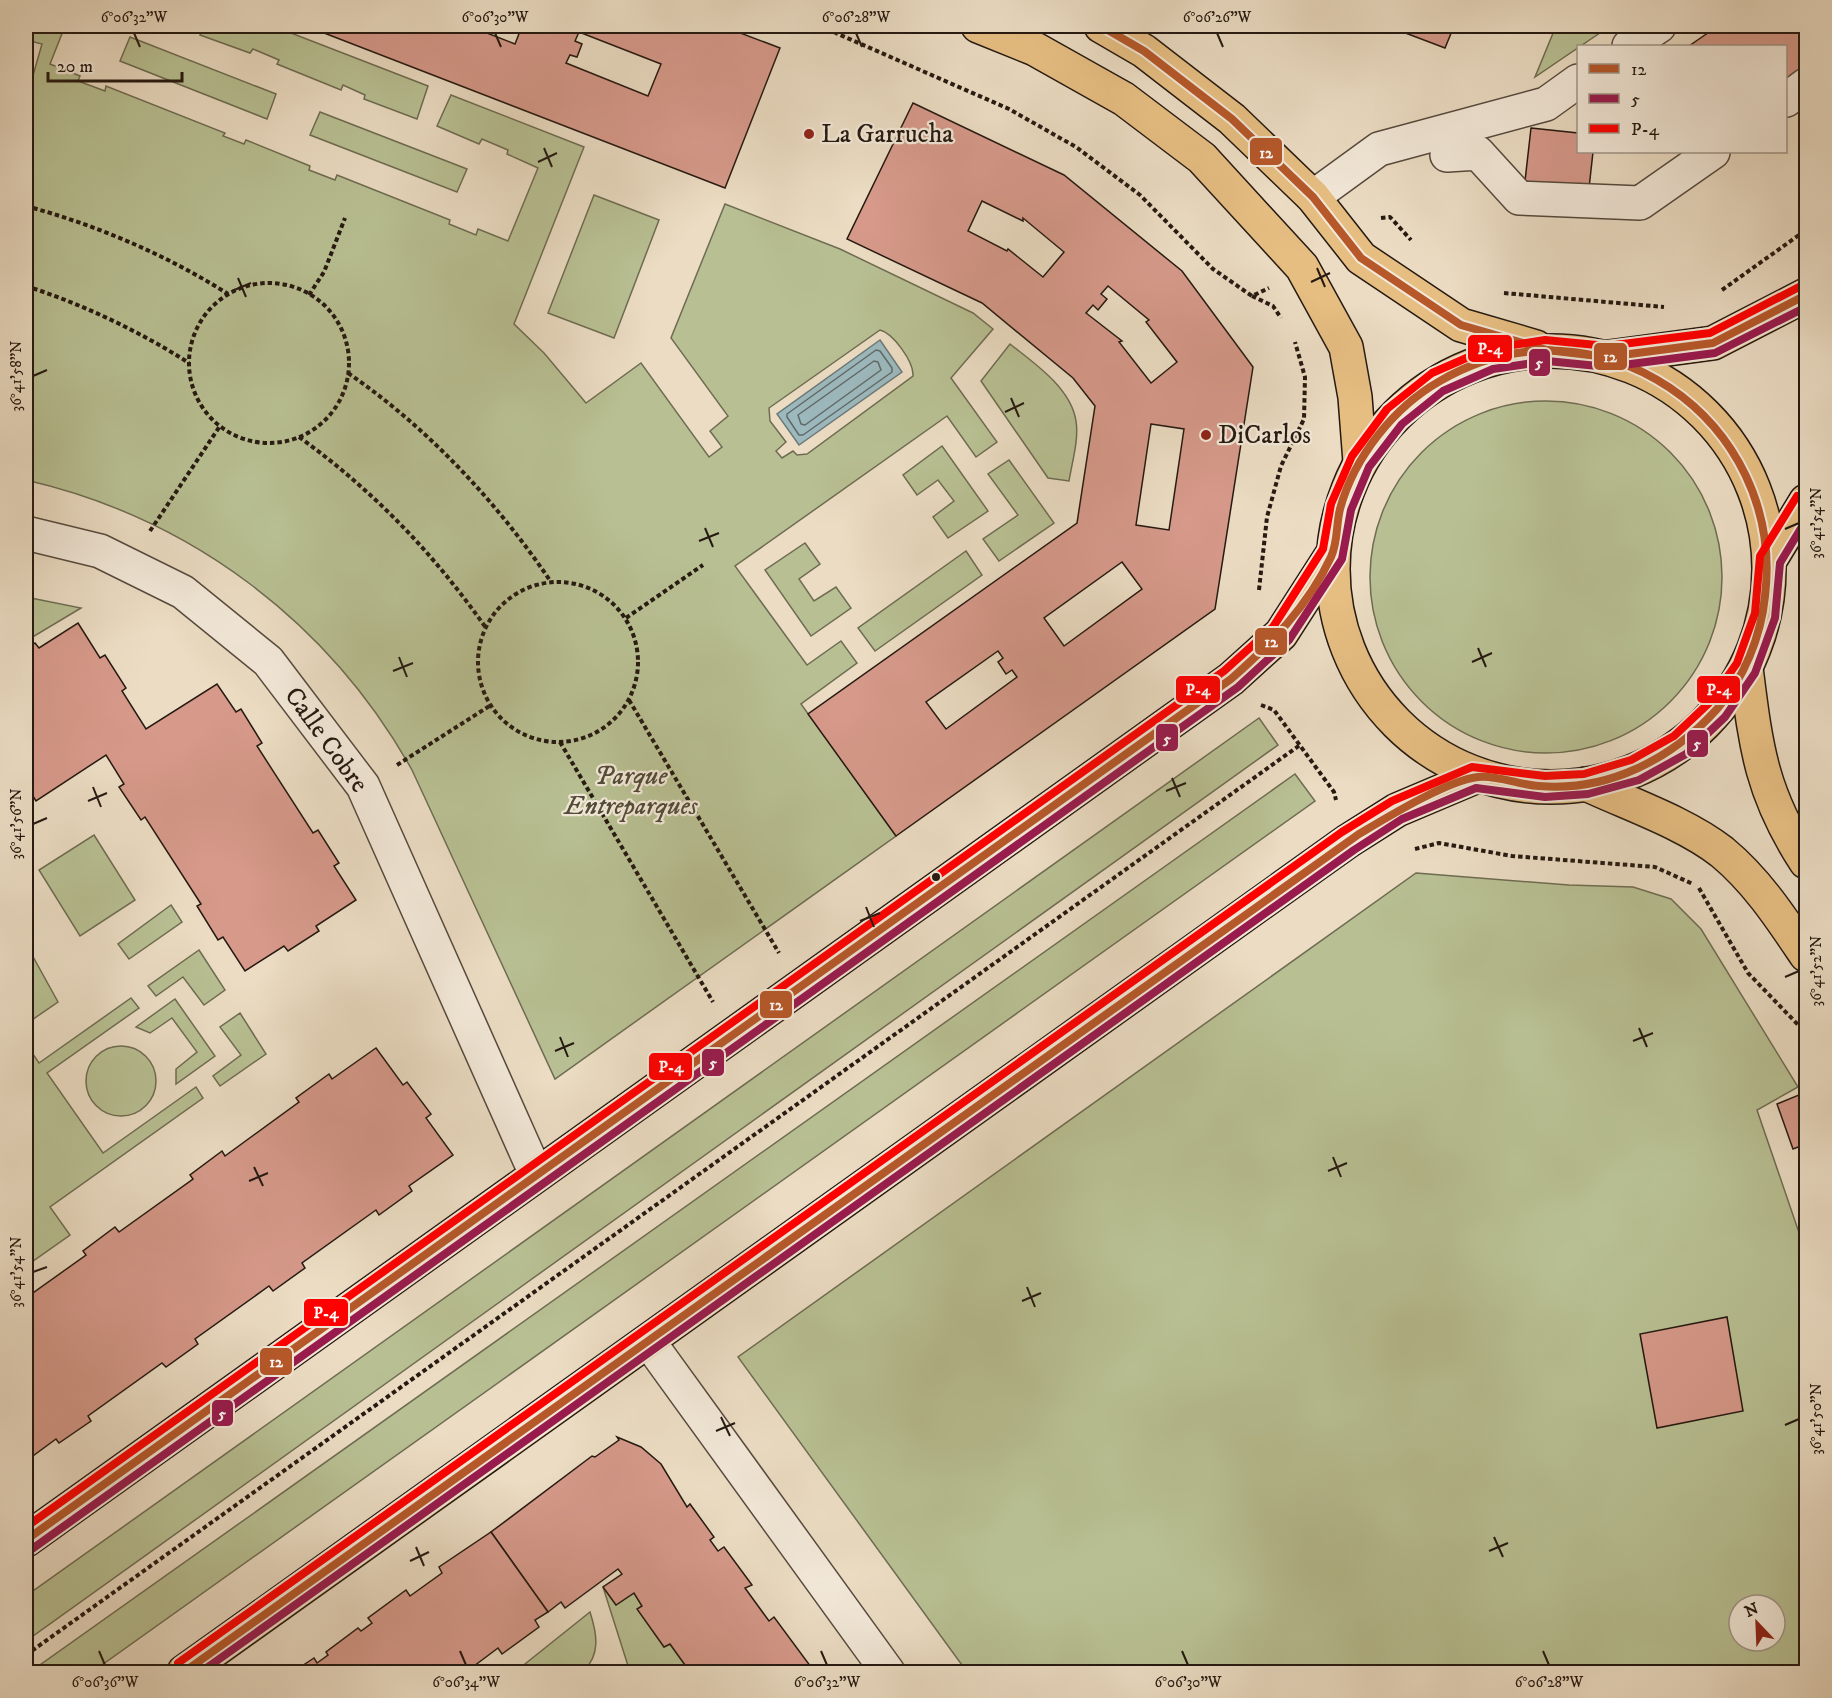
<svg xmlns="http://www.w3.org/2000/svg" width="1832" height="1698" font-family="'IM FELL DW Pica',serif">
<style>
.green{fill:#b8c093;stroke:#6e6c52;stroke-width:1.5;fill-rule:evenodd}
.water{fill:#9cb9be;stroke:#6c7979;stroke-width:1.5}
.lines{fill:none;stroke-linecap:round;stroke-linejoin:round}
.shore{stroke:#606968;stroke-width:1.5}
.building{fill:#d6998a;stroke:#251911;stroke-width:1.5;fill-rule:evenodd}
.minor-casing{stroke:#564a3e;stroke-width:36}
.major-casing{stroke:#251911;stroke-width:36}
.path{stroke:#251911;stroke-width:4;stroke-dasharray:4.5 3;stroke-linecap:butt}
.minor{stroke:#f2e8d8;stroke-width:33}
.major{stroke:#e6be82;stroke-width:33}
.bus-1-casing{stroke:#f2e8d8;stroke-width:12}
.bus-2-casing{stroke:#f2e8d8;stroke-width:12}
.bus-3-casing{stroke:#f2e8d8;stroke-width:12}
.bus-1{stroke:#b6582a;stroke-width:8}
.bus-2{stroke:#991b4d;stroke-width:8}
.bus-3{stroke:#f00;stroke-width:8}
.ticks{fill:none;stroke:#251911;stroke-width:2}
.poi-dot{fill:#8f2418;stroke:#f2e8d8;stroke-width:2}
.bus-dot{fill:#251911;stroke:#f2e8d8;stroke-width:2}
.labels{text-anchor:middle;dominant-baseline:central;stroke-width:4.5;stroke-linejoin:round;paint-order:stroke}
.poi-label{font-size:26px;fill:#251911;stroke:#f2e8d8;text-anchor:start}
.street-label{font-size:26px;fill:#251911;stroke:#f2e8d8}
.park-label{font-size:26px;font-style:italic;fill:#514b38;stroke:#f2e8d8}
.line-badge{stroke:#f2e8d8;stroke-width:2}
.badge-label{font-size:16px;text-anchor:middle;font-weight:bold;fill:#fff}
.neatline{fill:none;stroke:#251911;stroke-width:2}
.ticks-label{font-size:15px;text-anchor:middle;fill:#251911}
</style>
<rect width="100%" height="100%" fill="#ebdcc3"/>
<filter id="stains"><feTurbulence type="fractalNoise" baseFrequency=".00333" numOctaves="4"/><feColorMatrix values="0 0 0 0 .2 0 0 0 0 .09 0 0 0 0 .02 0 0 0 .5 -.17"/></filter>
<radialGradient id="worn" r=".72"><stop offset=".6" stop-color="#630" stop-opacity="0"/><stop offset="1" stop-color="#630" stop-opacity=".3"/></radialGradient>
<g class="green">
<path d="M26,26h39l-15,38 30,12 -2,5 27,10 1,-5 119,47 -2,3 21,8 2,-4 64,26 -1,4 26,10 2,-5 113,45 -1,4 27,11 2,-6 30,12 30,-73 -31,-14 1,-4 -26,-11 -3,5 -42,-18 14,-31 133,52 -70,177 30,29 42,50 55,-40 68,94 13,-10 -12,-16 18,-15 -57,-78 54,-134 115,45 133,64 20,16 -42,49 46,64 -21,15 -29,-41 -212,150 72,99 34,-24 16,22 -56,41 95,132 -341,243 -143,-309c-83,-148 -221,-252 -386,-290v-387h2l14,-49 -16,-4zM880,330c13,3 34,32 33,46l-106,78 -10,1 -4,-4 -11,7 -6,-7 10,-9 -16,-21 -1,-13z"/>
<polygon points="204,26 273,26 428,86 417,119 364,99 365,95 343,85 341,90 277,64 279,60 253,49 250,53 200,35"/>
<polygon points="1556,26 1610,26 1535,77"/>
<polygon points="130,37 276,94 267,119 120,61"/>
<polygon points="320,112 467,169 457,192 310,135"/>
<polygon points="594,195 659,220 614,338 548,313"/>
<path d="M1010,344c24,19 61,44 66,77 3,19 -4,41 -7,60l-21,-3 -67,-97z"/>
<circle cx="1546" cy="577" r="176"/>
<polygon points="942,446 988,511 948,538 933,517 954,501 938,480 917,495 903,475"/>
<polygon points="1009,460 1054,523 999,561 983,539 1018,515 988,474"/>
<polygon points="805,543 820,564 799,579 814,601 836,587 851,608 811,636 765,570"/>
<polygon points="966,551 982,575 875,651 858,628"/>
<polygon points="26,597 81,608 26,641"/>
<polygon points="1259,718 1278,745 26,1641 26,1596"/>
<polygon points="1295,774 1315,801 92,1672 30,1672"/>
<polygon points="94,835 135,900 80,936 39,870"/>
<path d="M1416,873l153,12 64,2 38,12 30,30 97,158 -41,23 49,143v419h-839l-229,-315zM1739,1605h36v36h-36z"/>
<polygon points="171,905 182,922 129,959 118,944"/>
<polygon points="26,944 58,1002 26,1024"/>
<polygon points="199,950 225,990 204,1005 183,977 156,996 148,986"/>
<polygon points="131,998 139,1008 47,1073 103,1153 196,1087 203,1098 50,1207 70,1235 26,1266 26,1044 39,1063"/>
<polygon points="175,999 215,1056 176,1084 176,1069 197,1052 172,1018 150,1033 136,1027"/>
<polygon points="240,1013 266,1054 220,1086 213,1076 241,1055 220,1027"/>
<circle cx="121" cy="1081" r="35"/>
<polygon points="603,1587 616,1605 634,1593 642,1606 638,1609 664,1647 670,1644 690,1672 630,1672"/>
<path d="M590,1612c7,22 11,42 -7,60h-68z"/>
</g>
<polygon class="water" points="880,340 902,372 799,445 777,414"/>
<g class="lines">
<g class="shore">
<polygon points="876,350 880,351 892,368 892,372 803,435 799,435 787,417 787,414"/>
<polygon points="874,361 878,362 881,370 805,425 801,424 798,415"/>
</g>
</g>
<g class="building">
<path d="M306,26h163l46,18 7,-18h200l58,22 -55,140zM579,32l82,32 -13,32 -82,-33 4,-8 7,2 5,-13 -7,-3z"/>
<polygon points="1387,26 1454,26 1445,48"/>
<polygon points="1718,26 1806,26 1806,72 1786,87 1786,46 1689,46"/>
<polygon points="26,48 33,50 26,74"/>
<path d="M913,103l151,72 118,96 71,96 -38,242 -319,227 -88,-122 269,-191 18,-117 -22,-28 -91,-75 -135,-64zM982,201l41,20v-3l41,34 -21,25 -35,-28 -1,2 -39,-20zM1108,286l41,34 -3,2 31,40 -26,21 -32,-41 3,-1 -36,-28 7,-8 5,5 9,-11 -6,-5zM1151,424l33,5 -15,101 -33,-5zM1122,562l20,27 -78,57 -20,-28zM998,651l5,7 -5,4 8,12 6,-4 5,7 -71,52 -20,-27z"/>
<polygon points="1531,128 1578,133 1578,152 1593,152 1588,197 1524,190"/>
<polygon points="78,623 100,658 105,655 126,688 122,691 146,729 217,684 236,712 241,709 262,743 257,746 313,833 318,830 339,863 334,866 356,900 316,926 319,931 288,951 284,946 245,971 223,937 218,940 197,906 201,904 145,817 141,820 119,787 124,784 106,755 36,801 26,785 26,649 35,643 39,648"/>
<polygon points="376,1048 403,1085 407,1082 431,1114 426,1118 453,1155 409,1186 412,1191 379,1215 376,1210 302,1263 305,1268 273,1291 269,1286 195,1339 198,1344 166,1367 162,1363 88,1416 91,1421 59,1443 56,1439 26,1461 26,1298 86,1255 83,1251 115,1227 119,1232 193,1179 190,1175 222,1151 225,1156 299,1102 296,1098 329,1074 332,1079"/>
<polygon points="1806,1092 1806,1144 1793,1149 1777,1104"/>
<polygon points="1727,1317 1743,1411 1657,1428 1640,1334"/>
<polygon points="617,1437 641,1447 661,1464 687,1507 690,1504 714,1537 710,1540 718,1551 724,1547 752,1585 745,1588 769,1621 774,1617 811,1667 803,1672 690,1672 670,1644 664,1647 637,1609 642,1606 634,1593 616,1605 603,1587 622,1574 618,1569 565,1608 561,1602 548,1612 491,1532 592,1456 595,1457 619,1440"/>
<polygon points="491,1532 548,1612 535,1620 539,1627 502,1654 498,1648 466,1672 293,1672 314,1658 317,1663 328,1655 326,1652 358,1628 361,1631 372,1623 368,1618 406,1590 410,1596 442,1573 439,1567"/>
</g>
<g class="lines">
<g class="minor-casing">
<g id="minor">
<polyline points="1629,46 1659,26"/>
<polyline points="1786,100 1806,85"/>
<polyline points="1447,155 1478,153 1519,198 1640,203 1713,152"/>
<polyline points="1313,197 1379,149 1546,104 1578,81"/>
<polyline points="26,533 100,551 183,592 268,661 363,786 536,1174"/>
<polyline points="649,1342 888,1672"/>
</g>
</g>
<g class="major-casing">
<g id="major">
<polyline points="978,26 1035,49 1124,99 1202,158 1302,267 1346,347 1355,397 1360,462"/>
<polyline points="1101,26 1144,51 1232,119 1313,197 1361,258 1461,325 1536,347"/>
<circle cx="1551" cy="569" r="218"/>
<polyline points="1609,357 1713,343 1806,295"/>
<polyline points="1770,560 1806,501"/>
<path d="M1746,668c10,79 15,125 60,194"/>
<path d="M1586,784c43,20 99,39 136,68 35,29 59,66 84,103"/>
<polyline points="26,1540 1231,679 1281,634 1333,553"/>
<polyline points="184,1672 1348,841 1397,810 1475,777"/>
</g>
</g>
<g class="path">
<polyline points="820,26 1009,109 1076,147 1140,195 1213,269 1252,296 1269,288"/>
<path d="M26,206c70,19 141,49 202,88"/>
<polyline points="1381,218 1390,217 1411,240"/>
<circle cx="269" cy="363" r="80"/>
<path d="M26,286c56,18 113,45 163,77"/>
<polyline points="1722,290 1806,230"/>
<polyline points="1504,293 1664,307"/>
<polyline points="309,295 324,272 345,218"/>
<polyline points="1252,296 1273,306 1281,318"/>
<path d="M348,373c80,55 149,129 203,209"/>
<path d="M299,437c74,53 135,117 187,191"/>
<polyline points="150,531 220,426"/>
<circle cx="558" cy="662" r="80"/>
<polyline points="1259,590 1267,517 1281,466 1304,419 1305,377 1295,342"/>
<polyline points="626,618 703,565"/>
<polyline points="629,700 779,953"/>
<polyline points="1261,705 1274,710 1334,792 1336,800"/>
<polyline points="560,742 713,1002"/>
<polyline points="397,765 491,705"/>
<polyline points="1415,849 1439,843 1512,856 1655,867 1693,884"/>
<polyline points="1699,888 1748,973 1806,1033"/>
<polyline points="26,1655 1300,745"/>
</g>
<use href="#minor" class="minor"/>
<use href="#major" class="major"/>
<g class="bus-1-casing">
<g id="bus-1">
<polyline points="1101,26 1144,51 1232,119 1313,197 1361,258 1461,325 1547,350 1607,357 1713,343 1806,295"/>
<path d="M26,1540l1205,-861c40,-35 77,-73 100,-122 7,-15 5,-32 9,-48 14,-52 54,-102 100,-128 158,-92 346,38 325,215 -4,40 -21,83 -48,113 -45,50 -109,83 -178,77 -20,-1 -41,-11 -61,-9 -30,3 -92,41 -119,57l-1175,838"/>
</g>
</g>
<g class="bus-2-casing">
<g id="bus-2">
<polyline points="32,1549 1238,687 1289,640 1342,559 1351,510 1369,467 1402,424 1443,391 1493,369 1547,361 1608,367 1715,353 1806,307"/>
<polyline points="201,1672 1354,850 1402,819 1476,788 1545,797 1588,794 1639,780 1686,754 1725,717 1755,673 1775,618 1780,563 1806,520"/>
</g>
</g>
<g class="bus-3-casing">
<g id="bus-3">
<polyline points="26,1527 1224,671 1273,627 1323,549 1331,504 1352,456 1387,409 1432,373 1487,349 1545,340 1607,346 1710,333 1801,286"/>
<polyline points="178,1663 1342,832 1392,801 1472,767 1545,776 1584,774 1631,760 1674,736 1709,703 1737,663 1755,613 1760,556 1797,496"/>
</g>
</g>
<use href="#bus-1" class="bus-1"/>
<use href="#bus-2" class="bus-2"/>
<use href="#bus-3" class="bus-3"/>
</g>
<path class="ticks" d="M134,33l6,14M495,33l6,14M856,33l6,14M1217,33l6,14M544,148l8,19M538,162l19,-9M1317,268l8,19M238,278l8,19M1311,282l19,-9M232,291l19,-8M33,376l14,-6M1011,398l8,19M1005,412l19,-9M705,528l8,19M1785,529l14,-6M699,541l20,-8M1478,648l8,19M399,657l8,20M1472,662l20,-9M393,671l20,-8M1172,778l8,19M93,787l8,20M1166,791l20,-8M88,801l19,-8M33,824l14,-6M866,907l8,20M860,921l20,-8M1785,977l14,-6M1639,1028l8,19M560,1037l8,20M1633,1041l20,-8M555,1051l19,-8M1333,1157l8,20M254,1167l9,19M1328,1171l19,-8M249,1181l19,-8M33,1272l14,-5M1027,1287l8,20M1022,1301l19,-8M721,1417l9,19M1785,1425l14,-6M716,1431l19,-8M1494,1537l9,20M416,1547l8,19M1489,1551l19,-8M410,1561l19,-9M99,1651l6,14M460,1651l6,14M821,1651l6,14M1182,1651l6,14M1543,1651l6,14"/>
<g class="poi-dot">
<circle cx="809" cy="134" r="6"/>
<circle cx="1206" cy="435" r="6"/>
</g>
<circle class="bus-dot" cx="936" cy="877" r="5"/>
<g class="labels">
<g class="poi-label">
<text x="821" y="134">La Garrucha</text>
<text x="1218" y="435">DiCarlos</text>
</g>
<g class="street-label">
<text transform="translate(326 740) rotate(54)">Calle Cobre</text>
</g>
<g class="park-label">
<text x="631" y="776">Parque<tspan x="631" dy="30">Entreparques</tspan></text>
</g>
</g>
<g class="line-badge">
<rect x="1249" y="137" width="34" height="29" rx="6" fill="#b6582a"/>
<rect x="1467" y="334" width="46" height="29" rx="6" fill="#f00"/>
<rect x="1593" y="342" width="35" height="29" rx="6" fill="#b6582a"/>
<rect x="1528" y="348" width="23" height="29" rx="6" fill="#991b4d"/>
<rect x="1254" y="627" width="34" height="29" rx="6" fill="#b6582a"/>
<rect x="1696" y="675" width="45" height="29" rx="6" fill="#f00"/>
<rect x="1175" y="675" width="46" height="29" rx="6" fill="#f00"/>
<rect x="1155" y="723" width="24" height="29" rx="6" fill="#991b4d"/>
<rect x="1686" y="729" width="23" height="29" rx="6" fill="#991b4d"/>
<rect x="759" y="990" width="34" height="29" rx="6" fill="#b6582a"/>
<rect x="701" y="1048" width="24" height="29" rx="6" fill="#991b4d"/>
<rect x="648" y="1052" width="45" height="29" rx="6" fill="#f00"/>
<rect x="303" y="1298" width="46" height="29" rx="6" fill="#f00"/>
<rect x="259" y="1347" width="34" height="29" rx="6" fill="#b6582a"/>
<rect x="211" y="1399" width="23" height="28" rx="6" fill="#991b4d"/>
</g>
<g class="badge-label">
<text x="1266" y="158">12</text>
<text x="1490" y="354">P-4</text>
<text x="1610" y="362">12</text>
<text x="1539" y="368">5</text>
<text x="1271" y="647">12</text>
<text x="1719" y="695">P-4</text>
<text x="1198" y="695">P-4</text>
<text x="1167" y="744">5</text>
<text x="1697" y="749">5</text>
<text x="776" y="1010">12</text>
<text x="713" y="1068">5</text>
<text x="671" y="1072">P-4</text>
<text x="326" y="1318">P-4</text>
<text x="276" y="1367">12</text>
<text x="222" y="1419">5</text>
</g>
<rect width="1832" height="1698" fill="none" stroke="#ebdcc3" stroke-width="66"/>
<rect x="1577" y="45" width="210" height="108" fill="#f2e8d8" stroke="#a09588" stroke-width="1.5"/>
<rect x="1589" y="64" width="30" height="9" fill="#b6582a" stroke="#a09588" stroke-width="1.5"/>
<text x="1631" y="75" font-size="18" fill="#251911">12</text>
<rect x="1589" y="94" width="30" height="9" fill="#991b4d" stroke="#a09588" stroke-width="1.5"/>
<text x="1631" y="105" font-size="18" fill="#251911">5</text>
<rect x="1589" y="124" width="30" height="9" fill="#ff0000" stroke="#a09588" stroke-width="1.5"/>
<text x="1631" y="135" font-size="18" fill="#251911">P-4</text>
<g transform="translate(1757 1623) rotate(337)"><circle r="28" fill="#f2e8d8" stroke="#a09588" stroke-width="1.5"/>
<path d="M0-4.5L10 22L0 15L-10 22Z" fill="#8f2418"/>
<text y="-9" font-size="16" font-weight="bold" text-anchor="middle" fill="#251911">N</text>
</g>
<path d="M48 72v9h134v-9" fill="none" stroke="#251911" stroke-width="3"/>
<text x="57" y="72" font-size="18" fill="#251911" stroke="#f2e8d8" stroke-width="4.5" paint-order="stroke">20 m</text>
<rect x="33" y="33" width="1766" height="1632" class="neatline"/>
<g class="ticks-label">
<text x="134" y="22">6°06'32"W</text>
<text x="495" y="22">6°06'30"W</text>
<text x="856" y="22">6°06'28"W</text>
<text x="1217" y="22">6°06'26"W</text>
<text transform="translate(16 376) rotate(-90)" y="5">36°41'58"N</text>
<text transform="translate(1816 523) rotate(-90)" y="5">36°41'54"N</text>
<text transform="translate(16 824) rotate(-90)" y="5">36°41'56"N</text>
<text transform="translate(1816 971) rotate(-90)" y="5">36°41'52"N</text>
<text transform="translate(16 1272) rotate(-90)" y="5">36°41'54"N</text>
<text transform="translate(1816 1419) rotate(-90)" y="5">36°41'50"N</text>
<text x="105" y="1687">6°06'36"W</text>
<text x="466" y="1687">6°06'34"W</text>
<text x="827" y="1687">6°06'32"W</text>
<text x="1188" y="1687">6°06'30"W</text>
<text x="1549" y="1687">6°06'28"W</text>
</g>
<rect width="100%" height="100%" filter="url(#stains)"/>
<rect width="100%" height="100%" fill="url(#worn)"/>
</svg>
